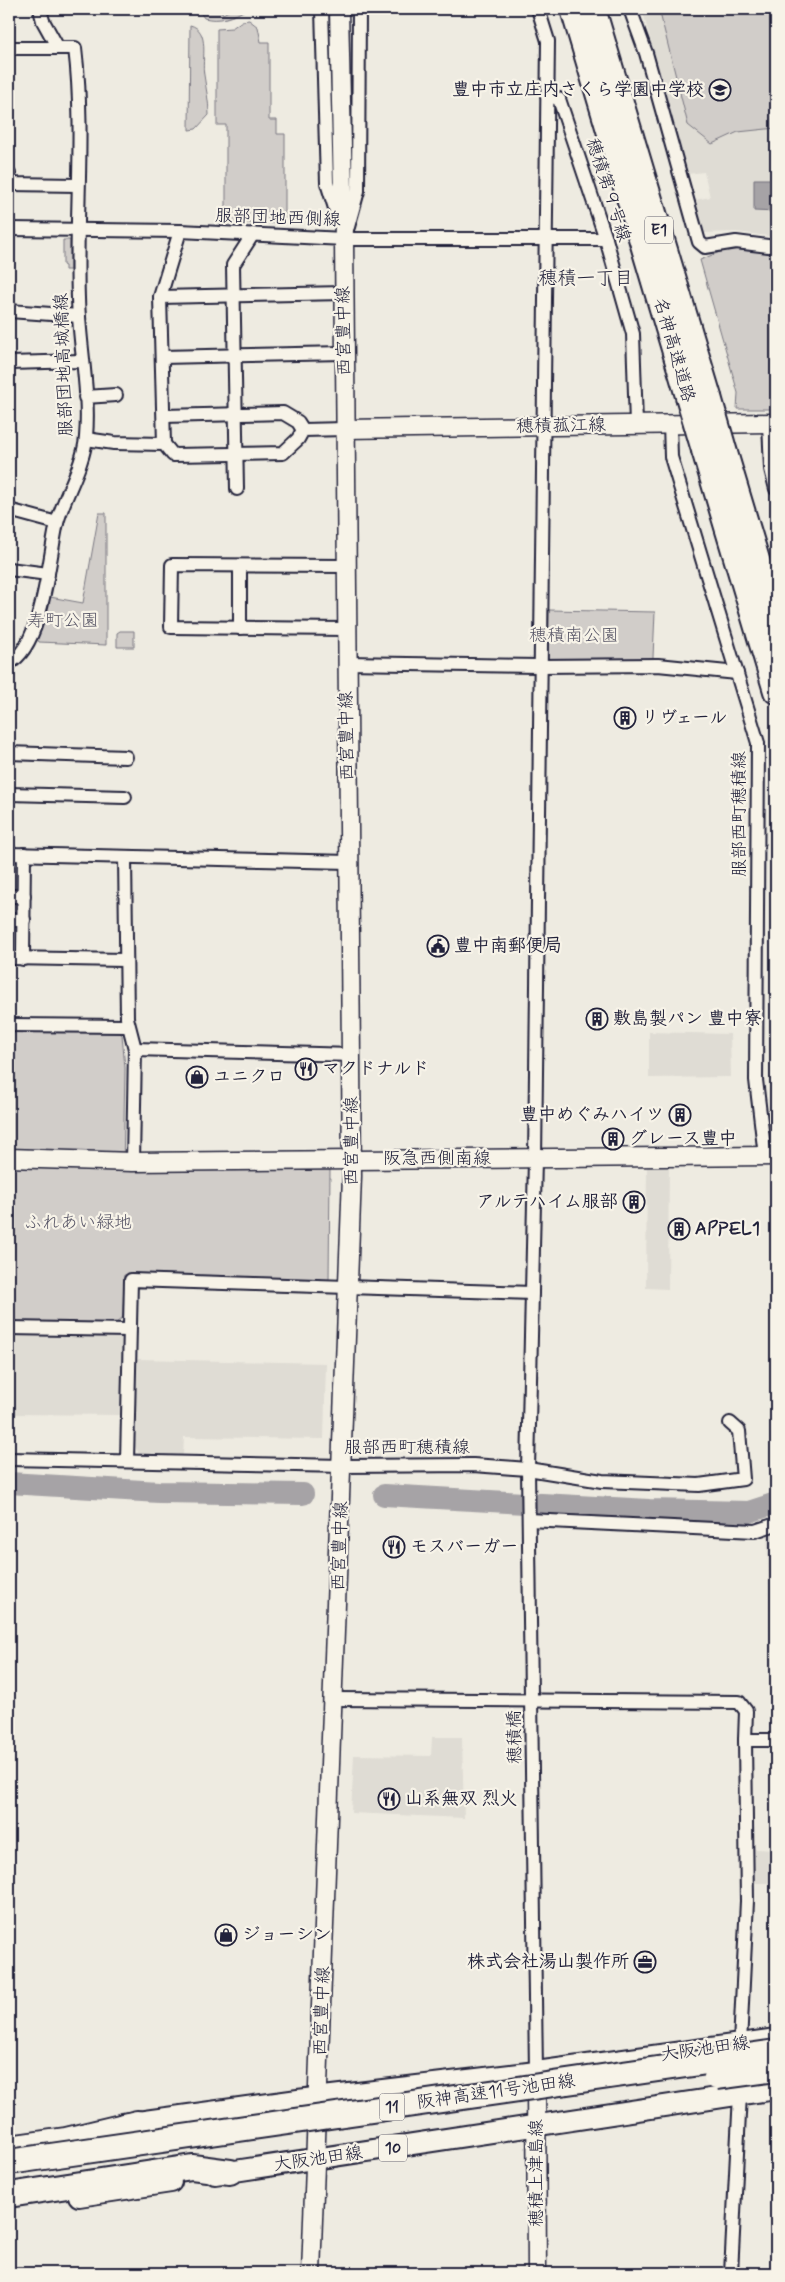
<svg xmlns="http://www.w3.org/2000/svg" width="785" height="2282" font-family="Mynerve,'Klee One',sans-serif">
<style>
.built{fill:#dfdcd4}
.green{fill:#d1cdc9;stroke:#7a7882}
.water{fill:#a6a3a6;stroke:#716f7b}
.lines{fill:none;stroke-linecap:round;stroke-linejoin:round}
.river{stroke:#a6a3a6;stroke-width:22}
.street-casing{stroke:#22223b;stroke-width:16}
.secondary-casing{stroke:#22223b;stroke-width:21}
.primary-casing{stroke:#22223b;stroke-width:24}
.highway-casing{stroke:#22223b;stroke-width:28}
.street{stroke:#f7f3e8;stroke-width:12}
.secondary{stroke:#f7f3e8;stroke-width:18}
.primary{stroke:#f7f3e8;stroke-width:20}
.highway{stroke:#f7f3e8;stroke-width:24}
.highway-bridge-casing{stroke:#22223b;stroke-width:28;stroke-linecap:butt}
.highway-bridge{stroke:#f7f3e8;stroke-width:24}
.labels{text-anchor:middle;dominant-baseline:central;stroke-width:4.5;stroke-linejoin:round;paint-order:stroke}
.shield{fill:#f7f3e8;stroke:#62616f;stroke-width:1}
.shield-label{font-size:16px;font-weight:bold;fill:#22223b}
.poi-label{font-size:18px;font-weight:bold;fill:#22223b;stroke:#f7f3e8;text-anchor:start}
.street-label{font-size:18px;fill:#22223b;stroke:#f7f3e8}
.park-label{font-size:18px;fill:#575566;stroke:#f7f3e8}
.neighbourhood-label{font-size:19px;fill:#22223b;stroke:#f7f3e8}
</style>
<rect width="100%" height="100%" fill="#eeebe1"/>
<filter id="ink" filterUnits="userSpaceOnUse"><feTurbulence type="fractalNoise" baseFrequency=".02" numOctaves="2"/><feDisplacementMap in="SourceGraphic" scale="10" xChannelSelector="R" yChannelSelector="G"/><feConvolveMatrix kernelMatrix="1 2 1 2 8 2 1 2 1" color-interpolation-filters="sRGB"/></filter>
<g filter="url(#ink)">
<g class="built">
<polygon points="642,9 776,9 776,237 736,232 704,233 695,200 710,197 704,172 687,174"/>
<polygon points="649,1032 730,1034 731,1077 649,1078"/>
<polygon points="647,1162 669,1162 668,1289 646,1288"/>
<polygon points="9,1333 118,1335 123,1337 122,1415 9,1414"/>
<polygon points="137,1359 326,1363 324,1439 184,1437 183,1456 140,1455 135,1447"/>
<polygon points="776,1529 776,1732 773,1732 767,1532"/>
<polygon points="432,1737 462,1737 464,1818 351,1813 354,1755 431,1756"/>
<polygon points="755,1849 776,1850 776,1883 754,1883"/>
</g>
<g class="green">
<path d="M198,9h22l3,5 9,-5h15c-14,8 -27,13 -43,9z"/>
<polygon points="659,9 776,9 776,128 738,132 712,144 688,125"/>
<polygon points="249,20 258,27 261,42 269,42 269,120 277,120 277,134 285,134 285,223 226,223 226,125 217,125 217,29 232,28 242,21"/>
<path d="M190,25c21,5 11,35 14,50 2,14 5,26 5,40l-13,14 -7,1z"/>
<polygon points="63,240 70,240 70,270 65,270 65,266 63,265"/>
<polygon points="727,249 776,253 776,409 737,409 738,393 700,260"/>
<polygon points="99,513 106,513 106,645 39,642 35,635 50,597 83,603"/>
<polygon points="549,610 655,612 653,657 650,661 548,661"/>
<polygon points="120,631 134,631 134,647 117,647 117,633"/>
<polygon points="9,1030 119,1031 122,1035 125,1068 123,1170 330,1168 329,1282 124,1275 123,1317 115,1324 9,1323"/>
</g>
<polygon class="water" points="754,179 776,179 776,212 754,211"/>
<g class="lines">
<g class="river">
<polyline points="9,1483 159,1492 303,1494"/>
<polyline points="384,1495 649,1510 749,1512 776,1503"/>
</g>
<g class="street-casing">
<g id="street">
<polyline points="40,9 43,21 58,48"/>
<polyline points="322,9 327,183 340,224"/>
<polyline points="630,9 646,53 699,242 705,247 736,242 776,247"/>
<path d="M9,48h66c10,82 0,167 3,250 1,46 12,93 8,139 -2,28 -22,59 -29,86 -8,34 -14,123 -48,140"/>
<polyline points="547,96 559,99 606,239 633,334 636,424"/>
<polyline points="9,174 9,184 78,185"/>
<polyline points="348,227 358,191 359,9"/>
<polyline points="9,229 180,231 344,239 606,239"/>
<polyline points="160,297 344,293"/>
<polyline points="9,311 79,316"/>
<polyline points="162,357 344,353"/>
<polyline points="9,363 82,361"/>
<polyline points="85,397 116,395"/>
<polyline points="164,416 283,413 298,422 303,430"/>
<polyline points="670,423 671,457 758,743 756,1080 765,1156"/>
<polyline points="769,423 771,469 776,489"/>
<polyline points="86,439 114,443 164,444 173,455 283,453 298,439 303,430 345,429"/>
<polyline points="164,444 160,297 180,231"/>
<polyline points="237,489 233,265 253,234"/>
<polyline points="9,510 57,523"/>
<polyline points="240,566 240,628"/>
<polyline points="346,566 172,565 171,627 346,629"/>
<polyline points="9,569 48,574"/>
<polyline points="346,663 539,666 658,665 737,673"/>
<polyline points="9,753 126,757"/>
<polyline points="9,794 125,797"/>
<polyline points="9,854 349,862"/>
<polyline points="125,857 127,1018 135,1049 133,1162"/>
<polyline points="9,896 24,896"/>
<polyline points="9,920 24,920"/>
<polyline points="9,958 125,960"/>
<polyline points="23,959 24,854"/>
<polyline points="9,1025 127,1026"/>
<polyline points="135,1049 352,1055"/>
<polyline points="9,1328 129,1330"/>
<polyline points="9,1459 343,1466 473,1465 528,1469 602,1481 699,1485 743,1479 739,1431 730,1423"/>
<polyline points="127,1461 131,1280 532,1293"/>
<polyline points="529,1520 755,1531 776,1524"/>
<polyline points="334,1699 739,1702 746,1711 745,1740 776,1740"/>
<polyline points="740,2044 747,1901 745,1740"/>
<polyline points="536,2072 528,1469 535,1159 548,41 538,9"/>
<polyline points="731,2273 740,2094"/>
</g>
</g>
<g class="secondary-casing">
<g id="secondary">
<polyline points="345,429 776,423"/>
<polyline points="9,1158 133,1162 776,1156"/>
<polyline points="536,2076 537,2273"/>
<polyline points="311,2273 352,1176 344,239 339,9"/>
</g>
</g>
<g class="primary-casing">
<g id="primary">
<polyline points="123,2124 298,2100 536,2072 776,2039"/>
<polyline points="215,2174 776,2089"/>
<polyline points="79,2196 171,2182"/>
</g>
</g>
<g class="highway-casing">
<g id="highway">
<polyline points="573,9 688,396"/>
<polyline points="593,9 709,397"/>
<polyline points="704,450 776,691"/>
<polyline points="725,453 776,623"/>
<polyline points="9,2148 66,2140 137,2123"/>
<polyline points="9,2195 192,2167 230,2172"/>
</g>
</g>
<use href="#street" class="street"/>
<use href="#secondary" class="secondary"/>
<use href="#primary" class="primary"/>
<use href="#highway" class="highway"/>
<g class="highway-bridge-casing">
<g id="highway-bridge">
<polyline points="688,396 704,450"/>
<polyline points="709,397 725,453"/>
<polyline points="716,2077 776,2069"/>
<polyline points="9,2162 776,2052"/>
</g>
</g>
<use href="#highway-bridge" class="highway-bridge"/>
</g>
</g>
<defs>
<g id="school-ring" transform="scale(1.125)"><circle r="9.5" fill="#f7f3e8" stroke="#22223b" stroke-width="1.5"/><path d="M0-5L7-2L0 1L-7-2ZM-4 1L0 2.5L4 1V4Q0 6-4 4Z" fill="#22223b"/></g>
<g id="building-ring" transform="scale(1.125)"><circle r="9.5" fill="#f7f3e8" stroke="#22223b" stroke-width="1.5"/><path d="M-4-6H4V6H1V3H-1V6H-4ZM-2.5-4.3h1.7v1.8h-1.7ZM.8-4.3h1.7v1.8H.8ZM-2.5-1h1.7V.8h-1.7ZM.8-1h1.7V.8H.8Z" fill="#22223b"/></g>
<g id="civic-ring" transform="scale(1.125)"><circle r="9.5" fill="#f7f3e8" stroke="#22223b" stroke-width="1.5"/><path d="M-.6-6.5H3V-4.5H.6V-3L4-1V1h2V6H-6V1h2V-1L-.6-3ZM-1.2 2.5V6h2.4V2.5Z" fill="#22223b"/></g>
<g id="restaurant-ring" transform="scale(1.125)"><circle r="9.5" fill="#f7f3e8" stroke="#22223b" stroke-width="1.5"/><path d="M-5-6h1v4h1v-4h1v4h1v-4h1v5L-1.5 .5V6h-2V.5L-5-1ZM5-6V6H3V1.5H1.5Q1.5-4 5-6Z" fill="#22223b"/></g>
<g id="shop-ring" transform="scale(1.125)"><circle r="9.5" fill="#f7f3e8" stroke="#22223b" stroke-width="1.5"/><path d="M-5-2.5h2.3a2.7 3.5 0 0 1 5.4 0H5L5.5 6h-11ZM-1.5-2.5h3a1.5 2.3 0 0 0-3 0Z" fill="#22223b"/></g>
<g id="office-ring" transform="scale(1.125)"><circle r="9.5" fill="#f7f3e8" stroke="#22223b" stroke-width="1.5"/><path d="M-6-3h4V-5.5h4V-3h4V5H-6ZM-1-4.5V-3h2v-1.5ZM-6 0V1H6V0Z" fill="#22223b"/></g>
</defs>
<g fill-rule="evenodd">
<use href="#school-ring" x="720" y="90"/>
<use href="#building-ring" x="625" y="718"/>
<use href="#civic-ring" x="438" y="946"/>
<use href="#building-ring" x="597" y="1019"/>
<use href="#restaurant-ring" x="306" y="1069"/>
<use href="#shop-ring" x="197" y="1077"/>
<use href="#building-ring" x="680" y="1115"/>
<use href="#building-ring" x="613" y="1139"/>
<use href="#building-ring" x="634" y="1202"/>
<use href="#building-ring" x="679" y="1229"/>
<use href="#restaurant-ring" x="394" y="1547"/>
<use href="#restaurant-ring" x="389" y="1799"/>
<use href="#shop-ring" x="226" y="1935"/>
<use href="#office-ring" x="645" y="1962"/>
</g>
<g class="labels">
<g class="shield">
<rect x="645" y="216.5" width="28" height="27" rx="4"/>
<rect x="379.5" y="2093.5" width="25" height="27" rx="4"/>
<rect x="379" y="2134.5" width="28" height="27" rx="4"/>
</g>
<g class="shield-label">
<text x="659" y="230">E1</text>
<text x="392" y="2107">11</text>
<text x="393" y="2148">10</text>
</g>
<g class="poi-label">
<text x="704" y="90" text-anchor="end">豊中市立庄内さくら学園中学校</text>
<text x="641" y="718">リヴェール</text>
<text x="454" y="946">豊中南郵便局</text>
<text x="613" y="1019">敷島製パン 豊中寮</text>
<text x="322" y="1069">マクドナルド</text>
<text x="213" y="1077">ユニクロ</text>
<text x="664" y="1115" text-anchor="end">豊中めぐみハイツ</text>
<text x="629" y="1139">グレース豊中</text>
<text x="618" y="1202" text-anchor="end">アルテハイム服部</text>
<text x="695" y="1229">APPEL1</text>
<text x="410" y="1547">モスバーガー</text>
<text x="405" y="1799">山系無双 烈火</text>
<text x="242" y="1935">ジョーシン</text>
<text x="629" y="1962" text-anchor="end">株式会社湯山製作所</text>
</g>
<g class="street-label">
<text transform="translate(608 190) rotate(72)">穂積第９号線</text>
<text transform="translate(278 218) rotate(2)">服部団地西側線</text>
<text transform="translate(344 331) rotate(-91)">西宮豊中線</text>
<text transform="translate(674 350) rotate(74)">名神高速道路</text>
<text transform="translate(64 365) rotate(-92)">服部団地高城橋線</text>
<text transform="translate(561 426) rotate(-1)">穂積菰江線</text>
<text transform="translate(347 736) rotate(-91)">西宮豊中線</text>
<text transform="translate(740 814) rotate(-90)">服部西町穂積線</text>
<text transform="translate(352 1141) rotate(-90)">西宮豊中線</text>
<text x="437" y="1159">阪急西側南線</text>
<text x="407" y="1448">服部西町穂積線</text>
<text transform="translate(340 1546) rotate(-88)">西宮豊中線</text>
<text transform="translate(515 1737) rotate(-91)">穂積橋</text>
<text transform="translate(322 2011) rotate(-88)">西宮豊中線</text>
<text transform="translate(705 2049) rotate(-8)">大阪池田線</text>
<text transform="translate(496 2092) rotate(-8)">阪神高速11号池田線</text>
<text transform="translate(318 2159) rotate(-8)">大阪池田線</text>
<text transform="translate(537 2173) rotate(-90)">穂積上津島線</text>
</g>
<g class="park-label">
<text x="63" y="621">寿町公園</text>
<text x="574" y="636">穂積南公園</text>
<text x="78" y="1223">ふれあい緑地</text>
</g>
<g class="neighbourhood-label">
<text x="586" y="278">穂積一丁目</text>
</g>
</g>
<rect width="785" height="2282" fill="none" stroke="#f7f3e8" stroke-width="30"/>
<rect x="15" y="15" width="755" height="2252" fill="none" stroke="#22223b" stroke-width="2" filter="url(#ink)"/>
</svg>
